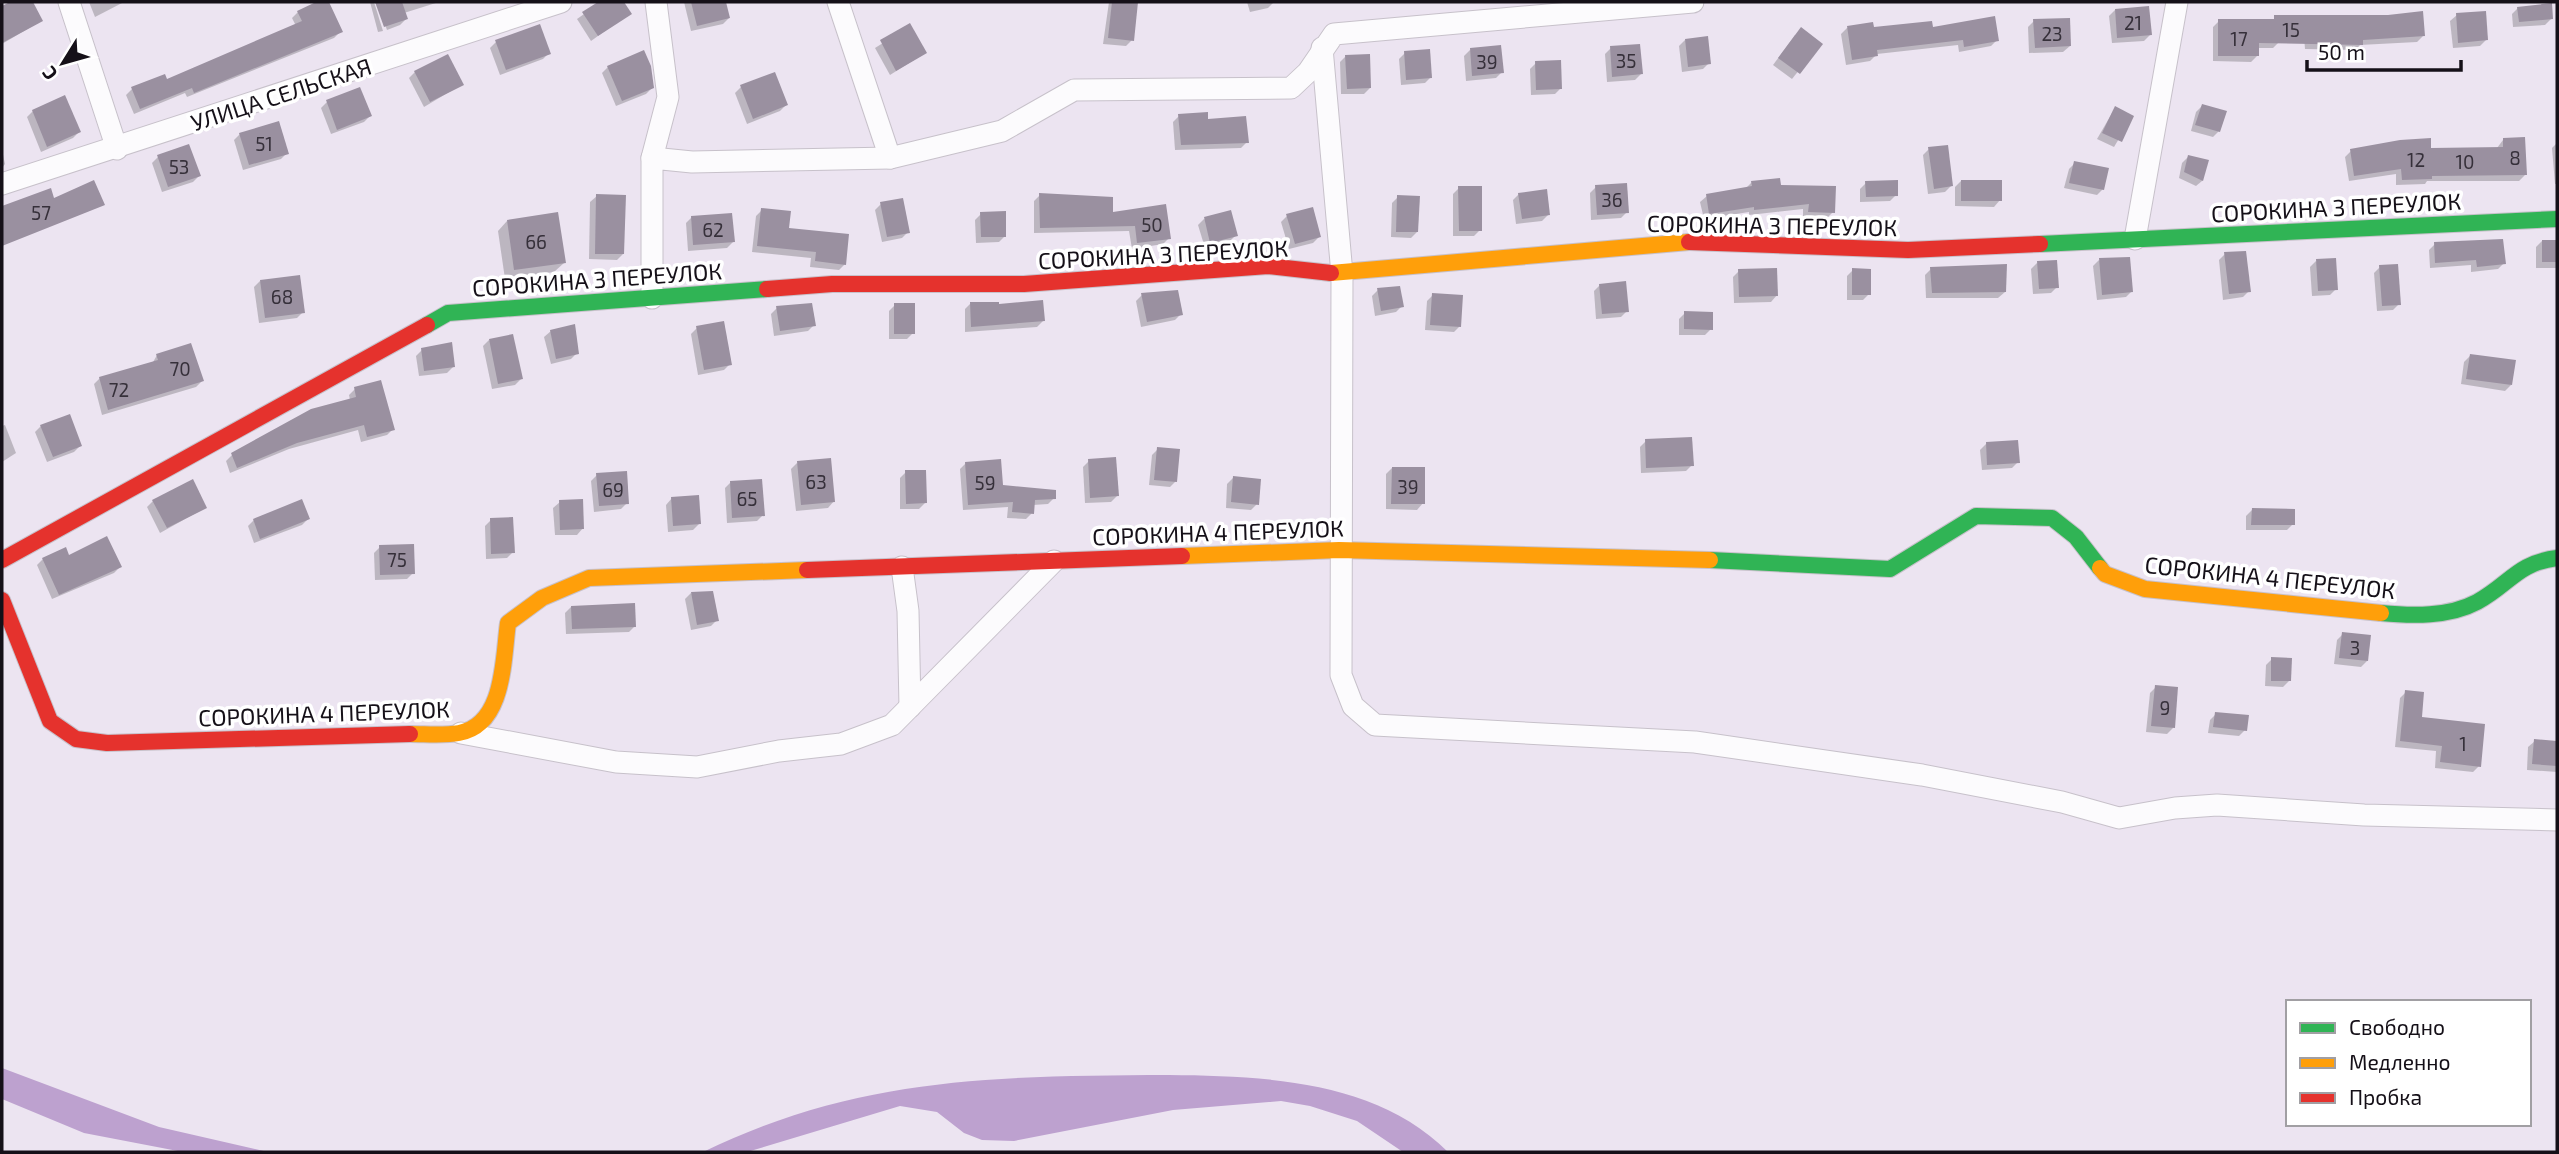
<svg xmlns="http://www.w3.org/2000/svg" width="2559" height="1154" font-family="'Exo 2',sans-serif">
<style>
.water{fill:#bda1cf}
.shadow{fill:#0003}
.building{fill:#9a90a0}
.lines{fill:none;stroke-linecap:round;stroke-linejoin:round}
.street-casing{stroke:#c7c1ca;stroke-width:23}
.fast-casing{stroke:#c7c1ca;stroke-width:18}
.slow-casing{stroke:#c7c1ca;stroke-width:18}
.jam-casing{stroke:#c7c1ca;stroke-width:18}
.street{stroke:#fcfbfd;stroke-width:21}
.fast{stroke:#30b455;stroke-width:16}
.slow{stroke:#ff9f0a;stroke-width:16}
.jam{stroke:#e5322d;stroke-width:16}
.labels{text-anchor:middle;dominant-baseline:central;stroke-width:7;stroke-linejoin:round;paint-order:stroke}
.number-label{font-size:19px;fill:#36303a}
.street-label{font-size:23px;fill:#151018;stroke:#fff}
</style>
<rect width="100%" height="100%" fill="#ece4f1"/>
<g class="water">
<polygon points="2,1068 159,1127 268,1152 183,1152 84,1133 2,1099"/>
<path d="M1169,1075c95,1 208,5 279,77h-45l-46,-31 -47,-15 -29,-5 -108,9 -159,31 -32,-1 -18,-7 -27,-21 -37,-6 -153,46h-44c156,-76 296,-76 466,-77z"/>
</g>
<g class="shadow">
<polygon points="14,2 31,2 41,21 2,44 2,8"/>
<polygon points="89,2 124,2 95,17"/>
<polygon points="320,2 327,2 340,32 334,38 187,97 185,93 134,114 126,95 132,89 166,81 296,26 292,18 298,12"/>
<polygon points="370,2 374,2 383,31 378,32"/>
<polygon points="377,2 439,2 404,13 406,19 400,25 387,30"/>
<polygon points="601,2 622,2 630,13 591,41 577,19"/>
<polygon points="684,2 725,2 729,18 723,24 691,31"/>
<polygon points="1109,2 1136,2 1132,40 1126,46 1103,44"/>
<polygon points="1247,2 1274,2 1268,8 1250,12"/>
<polygon points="2518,8 2551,19 2545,25 2513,27 2512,14"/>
<polygon points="2115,10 2150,35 2144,41 2112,43 2109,16"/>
<polygon points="2457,15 2486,40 2480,46 2453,48 2450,21"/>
<polygon points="2034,21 2070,46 2063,52 2029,53 2028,27"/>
<polygon points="2219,21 2279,42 2273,48 2257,48 2257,56 2251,62 2213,61 2213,27"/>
<polygon points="2303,24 2423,36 2417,42 2360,45 2356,50 2305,49"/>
<polygon points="910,26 925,53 890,75 875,48"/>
<polygon points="1847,28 1931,29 1997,40 1991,46 1959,52 1958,45 1877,54 1870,61 1846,65 1841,34"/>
<polygon points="1795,35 1820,44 1792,79 1773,65"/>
<polygon points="1685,40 1709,63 1703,69 1682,72 1679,46"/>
<polygon points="496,42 549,53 543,59 500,75 490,48"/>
<polygon points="1611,48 1641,74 1635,80 1607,82 1605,54"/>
<polygon points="1470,50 1502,72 1496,78 1466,81 1464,56"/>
<polygon points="1405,53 1431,77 1425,83 1401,85 1399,59"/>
<polygon points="1346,56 1370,88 1364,94 1341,94 1340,62"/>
<polygon points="1536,63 1561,88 1555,94 1531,95 1530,69"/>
<polygon points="608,67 652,88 646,94 616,106 602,73"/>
<polygon points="415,72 461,85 424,107 409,78"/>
<polygon points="774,74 786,105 780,111 747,124 735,93 741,87"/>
<polygon points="327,102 370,116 364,122 331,134 321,108"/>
<polygon points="2202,106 2219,131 2213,137 2191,131 2196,112"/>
<polygon points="2115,108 2132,117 2114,147 2097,139"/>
<polygon points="33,111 79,132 73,138 41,152 27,117"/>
<polygon points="1179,116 1207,121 1247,142 1241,148 1175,150 1173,122"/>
<polygon points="240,134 287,153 281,159 243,170 234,140"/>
<polygon points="2503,140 2525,175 2519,181 2427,181 2425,184 2396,185 2396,174 2349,181 2345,157 2351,151 2497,148"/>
<polygon points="2557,143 2557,184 2555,184 2552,148"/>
<polygon points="1929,149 1951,186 1945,192 1928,194 1923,155"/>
<polygon points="2,150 5,164 2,168"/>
<polygon points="158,157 199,176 193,182 162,192 152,163"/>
<polygon points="2188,157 2207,162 2202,181 2196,186 2179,178 2182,163"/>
<polygon points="2075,163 2103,189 2097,195 2064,188 2069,169"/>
<polygon points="1961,181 2000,200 1994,207 1955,206 1955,187"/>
<polygon points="1752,182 1779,186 1833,212 1827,218 1803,217 1803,209 1749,215 1749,212 1704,219 1700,202 1707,196 1745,189"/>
<polygon points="1866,183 1896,195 1890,201 1860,202 1860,189"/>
<polygon points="1596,187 1627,212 1621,218 1591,220 1590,193"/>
<polygon points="1459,188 1480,230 1474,236 1453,236 1453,194"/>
<polygon points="1519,194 1548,215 1542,221 1516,224 1513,200"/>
<polygon points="1040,195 1111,214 1169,238 1163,244 1132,249 1129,231 1034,233 1034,201"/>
<polygon points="597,196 623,254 617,260 589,259 590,202"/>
<polygon points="1398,197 1417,232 1411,238 1391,237 1392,203"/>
<polygon points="881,204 908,232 902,238 882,242 875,210"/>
<polygon points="762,210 788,229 845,264 839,270 810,267 811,258 752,252 756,216"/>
<polygon points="981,214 1005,236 999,242 976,243 975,220"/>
<polygon points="1287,216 1319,237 1313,243 1289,249 1281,222"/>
<polygon points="692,217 733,242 727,248 688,251 686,223"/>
<polygon points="1204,219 1236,235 1230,241 1205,248 1198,225"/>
<polygon points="507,221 564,263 554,272 505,279 498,231"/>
<polygon points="2542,241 2557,243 2557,268 2536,268 2536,247"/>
<polygon points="2435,244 2504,263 2498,269 2471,272 2471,265 2430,268 2429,250"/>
<polygon points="2225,254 2249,291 2243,297 2223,300 2219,260"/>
<polygon points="2099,260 2132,291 2126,297 2097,300 2093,266"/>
<polygon points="2316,261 2336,289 2330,295 2312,296 2310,267"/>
<polygon points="2037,263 2057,287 2051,293 2033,294 2031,269"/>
<polygon points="2380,267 2399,304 2393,310 2377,311 2374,273"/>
<polygon points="1931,269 2005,292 1998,298 1926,298 1925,275"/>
<polygon points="1853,270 1869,294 1863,300 1847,300 1847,276"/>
<polygon points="1739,271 1777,295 1771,302 1734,303 1733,277"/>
<polygon points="260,281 303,312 297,318 259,323 254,287"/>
<polygon points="1600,285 1627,311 1621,317 1596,319 1594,291"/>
<polygon points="1378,290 1402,306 1396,312 1375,316 1372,296"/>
<polygon points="1142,295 1181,314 1175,320 1141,327 1136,301"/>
<polygon points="1433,295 1460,326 1454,332 1425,330 1427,301"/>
<polygon points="971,303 998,306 1043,321 1037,327 965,332 965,309"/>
<polygon points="895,305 913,333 907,339 889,339 889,311"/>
<polygon points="777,308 814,325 808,331 774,336 771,314"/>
<polygon points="1685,313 1711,329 1705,335 1679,335 1679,319"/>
<polygon points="697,328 730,364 724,370 698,375 691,334"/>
<polygon points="551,331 577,353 571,359 551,364 544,337"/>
<polygon points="489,340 521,379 515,385 492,389 483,346"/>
<polygon points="422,350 453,367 447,373 419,376 416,356"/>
<polygon points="157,355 202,381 196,387 102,415 94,384 100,378 152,364"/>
<polygon points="2470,356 2511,385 2505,391 2461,384 2464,362"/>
<polygon points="355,389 393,429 387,435 361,442 358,430 289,449 230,473 226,461 232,455 312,410 350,400 349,395"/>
<polygon points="5,425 16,453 2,462 2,426"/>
<polygon points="41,426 80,446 74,452 47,462 35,432"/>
<polygon points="1646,441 1692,465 1686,471 1641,473 1640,447"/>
<polygon points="1986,444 2018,462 2012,468 1982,470 1980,450"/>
<polygon points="1158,449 1176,481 1170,487 1149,485 1152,455"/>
<polygon points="1089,461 1117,496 1111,502 1085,503 1083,467"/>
<polygon points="797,463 834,501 828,508 796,511 791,469"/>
<polygon points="966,463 1001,486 1054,498 1048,504 1033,505 1032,513 1026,519 1007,518 1008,507 963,510 960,469"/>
<polygon points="1392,468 1423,503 1417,510 1386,509 1386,474"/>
<polygon points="906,472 925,503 919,509 900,509 900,478"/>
<polygon points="597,475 627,503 621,509 594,512 591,481"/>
<polygon points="1233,478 1257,504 1251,510 1226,508 1227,484"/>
<polygon points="731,482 763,515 757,521 727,523 725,488"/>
<polygon points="672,498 699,524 693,530 668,532 666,505"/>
<polygon points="153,501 205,508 160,533 147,507"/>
<polygon points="560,502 583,528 577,535 555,535 553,508"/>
<polygon points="2252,510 2293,524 2287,530 2246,530 2246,516"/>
<polygon points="308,519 302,525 254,543 248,526 254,520"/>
<polygon points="491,520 513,552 507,558 486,559 485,526"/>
<polygon points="380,547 413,573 407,579 375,580 374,553"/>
<polygon points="68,557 120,567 114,573 52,599 37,565 43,559"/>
<polygon points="691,593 717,620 711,626 691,630 685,599"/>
<polygon points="571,607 635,626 629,632 566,634 565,613"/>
<polygon points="2343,634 2367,661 2361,667 2334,664 2337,640"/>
<polygon points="2272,659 2289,681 2283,687 2265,686 2266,665"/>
<polygon points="2156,687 2173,728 2167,734 2146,732 2150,693"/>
<polygon points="2406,692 2420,719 2479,766 2473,772 2435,768 2436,751 2395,747 2400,698"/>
<polygon points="2216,714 2245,730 2239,736 2208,733 2210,720"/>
<polygon points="2535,741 2557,743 2557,772 2527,770 2528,747"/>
</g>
<g class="building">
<polygon points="10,2 33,2 43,21 2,43 2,6"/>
<polygon points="316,2 329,2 343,32 194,93 192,88 140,109 131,87 165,74 167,79 302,21 297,11"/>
<polygon points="375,2 402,2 408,19 384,27"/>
<polygon points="598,2 624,2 632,14 598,36 582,12"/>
<polygon points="691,2 726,2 730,18 697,26"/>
<polygon points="1112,2 1138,2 1134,41 1108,38"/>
<polygon points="2552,3 2553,19 2519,22 2517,7"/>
<polygon points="2149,6 2152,35 2117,38 2115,9"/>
<polygon points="2423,11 2425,36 2363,40 2363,45 2259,43 2259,56 2218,56 2218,19 2274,19 2274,15 2388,15"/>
<polygon points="2486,11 2488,40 2458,43 2456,13"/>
<polygon points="1995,16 1999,41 1964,47 1963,40 1877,50 1878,56 1852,60 1847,26 1873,22 1874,27 1932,21 1933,27"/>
<polygon points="2070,18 2071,46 2035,48 2033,19"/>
<polygon points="910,23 927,53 896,71 880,40"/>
<polygon points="540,24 551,54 506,70 495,40"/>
<polygon points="1801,27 1823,44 1800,74 1778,58"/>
<polygon points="1708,36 1711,64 1688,67 1685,39"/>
<polygon points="1640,44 1643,74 1612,77 1610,46"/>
<polygon points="1501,45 1504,73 1472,76 1470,48"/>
<polygon points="1430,49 1432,78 1406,80 1404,51"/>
<polygon points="644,50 651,66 654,88 622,101 607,66"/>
<polygon points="448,54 464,85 430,102 414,71"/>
<polygon points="1370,54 1371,88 1347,89 1345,55"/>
<polygon points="1561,60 1562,89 1536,90 1535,61"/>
<polygon points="775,72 788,105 753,119 740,85"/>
<polygon points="360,87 372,116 337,130 326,100"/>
<polygon points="65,95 81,132 47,147 32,110"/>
<polygon points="2202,104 2227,111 2220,132 2195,125"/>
<polygon points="2115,106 2134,116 2122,142 2102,133"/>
<polygon points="1208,112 1208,119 1246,116 1249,143 1181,145 1178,114"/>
<polygon points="279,121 289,154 249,165 239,133"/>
<polygon points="2525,137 2527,175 2432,176 2432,179 2402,180 2401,169 2354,176 2350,149 2400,140 2431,138 2431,148 2503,147 2503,138"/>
<polygon points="189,144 201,176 168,187 157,155"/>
<polygon points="1948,145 1953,186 1934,189 1928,147"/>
<polygon points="2188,155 2209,160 2203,181 2184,172"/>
<polygon points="2074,161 2109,168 2104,190 2069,183"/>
<polygon points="1780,178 1781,185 1836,186 1835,213 1808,212 1809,204 1754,210 1754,207 1709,214 1706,194 1752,186 1751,181"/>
<polygon points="94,180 105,205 2,246 2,206 51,188 54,198"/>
<polygon points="1898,180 1898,196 1866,197 1865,181"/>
<rect x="1961" y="180" width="41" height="21"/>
<polygon points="1627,183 1629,213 1597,215 1595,185"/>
<polygon points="1458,186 1482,186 1482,231 1459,231"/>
<polygon points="1547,189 1550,215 1522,219 1518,193"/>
<polygon points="1039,193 1113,197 1113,212 1166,204 1171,239 1137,243 1135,226 1040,228"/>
<polygon points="596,194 626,195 624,254 595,254"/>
<polygon points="1397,195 1420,196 1418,232 1396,232"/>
<polygon points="903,198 910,233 887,237 880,202"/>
<polygon points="1313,207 1321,237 1295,244 1286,214"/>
<polygon points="761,208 791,211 789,228 849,234 846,265 815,261 816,252 757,246"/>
<polygon points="1231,210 1238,236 1210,243 1204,217"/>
<polygon points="1006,211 1006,237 981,237 980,212"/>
<polygon points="558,212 566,263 514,270 507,220"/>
<polygon points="732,213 735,242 693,245 691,216"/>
<polygon points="2503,239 2506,264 2477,267 2476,260 2435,263 2434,242"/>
<rect x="2542" y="240" width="15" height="22"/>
<polygon points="2246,251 2251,292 2229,294 2224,252"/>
<polygon points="2130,257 2133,292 2102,295 2099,258"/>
<polygon points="2336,258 2338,290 2318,291 2316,259"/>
<polygon points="2057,260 2059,288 2039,289 2037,261"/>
<polygon points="2007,264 2006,292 1932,293 1930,267"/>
<polygon points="2398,264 2401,305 2382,306 2379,265"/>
<polygon points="1777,268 1778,296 1739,297 1738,269"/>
<polygon points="1852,268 1871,269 1871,295 1852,295"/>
<polygon points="300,275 305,313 265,318 260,280"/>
<polygon points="1626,281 1629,312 1602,314 1599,284"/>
<polygon points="1400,286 1404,307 1381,311 1377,288"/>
<polygon points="1178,290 1183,315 1147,322 1141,293"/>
<polygon points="1432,293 1463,295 1461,327 1430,325"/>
<polygon points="1043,300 1045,321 971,327 970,302 999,302 999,304"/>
<polygon points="812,303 816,326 780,331 776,306"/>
<rect x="894" y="303" width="21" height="31"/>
<polygon points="1684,311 1713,312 1713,330 1684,329"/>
<polygon points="724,321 732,365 704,370 696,326"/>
<polygon points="575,324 579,354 556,359 550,330"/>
<polygon points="513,334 523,379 498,384 489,339"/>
<polygon points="452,342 455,367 424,371 421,348"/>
<polygon points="191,343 204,381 108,410 99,377 158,360 156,354"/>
<polygon points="2470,354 2516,360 2512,385 2466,379"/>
<polygon points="381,380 395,430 367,437 364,425 297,443 237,468 231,453 311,409 356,397 354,387"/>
<polygon points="70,414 82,446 53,457 40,425"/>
<polygon points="1692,437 1694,466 1646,468 1645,439"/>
<polygon points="2018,440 2020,463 1987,465 1986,442"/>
<polygon points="1157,447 1180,449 1177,482 1154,480"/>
<polygon points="1116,457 1119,496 1090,498 1088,459"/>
<polygon points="831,458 835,502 801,505 797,461"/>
<polygon points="1001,459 1003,485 1056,490 1056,499 1035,500 1034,514 1012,512 1013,502 968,505 965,462"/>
<polygon points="1392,467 1425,467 1425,504 1391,504"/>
<polygon points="905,470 926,470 927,503 906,504"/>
<polygon points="627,471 629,504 599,506 596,473"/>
<polygon points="1233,476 1261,479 1259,505 1231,502"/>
<polygon points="193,479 207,508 167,528 152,500"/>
<polygon points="762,479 765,516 732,518 730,481"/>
<polygon points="699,495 701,524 673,526 671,497"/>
<polygon points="302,499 310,519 260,539 253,519"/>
<polygon points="583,499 584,529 560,530 559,500"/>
<polygon points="2252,508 2295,509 2295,525 2251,525"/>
<polygon points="513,517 515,553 491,554 490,518"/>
<polygon points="107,536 122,567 59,595 42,558 66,547 69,555"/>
<polygon points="414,544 415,574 380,575 379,545"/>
<polygon points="713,591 719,621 697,625 691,592"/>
<polygon points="635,603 636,627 572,629 571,606"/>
<polygon points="2342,632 2371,635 2368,661 2339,658"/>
<polygon points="2271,657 2292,658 2291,681 2271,681"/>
<polygon points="2155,685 2178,687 2175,728 2151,726"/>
<polygon points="2405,690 2424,692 2422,717 2485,724 2481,767 2440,762 2442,746 2400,741"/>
<polygon points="2215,712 2249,715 2247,731 2213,727"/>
<polygon points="2534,739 2557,741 2557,766 2532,764"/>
</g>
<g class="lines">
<g class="street-casing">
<g id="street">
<polyline points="69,2 117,149"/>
<polyline points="838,2 890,158"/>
<polyline points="1322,48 1342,274 1341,675 1353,706 1375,725 1695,742 1922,775 2062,802 2119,818 2175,808 2217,805 2364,815 2557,820"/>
<polyline points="652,158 668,97 656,2"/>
<polyline points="2,184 561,2"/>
<polyline points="2135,239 2177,2"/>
<polyline points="652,298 652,158 692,162 890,158 1002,131 1074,90 1291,88 1308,72 1334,34 1693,2"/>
<polyline points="902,567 908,611 910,707"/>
<polyline points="461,733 616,762 697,767 779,751 841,744 892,725 1054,561"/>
</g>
</g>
<g class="fast-casing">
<g id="fast">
<polyline points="2040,244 2557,219"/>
<polyline points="427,325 448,313 767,289"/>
<polyline points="1710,560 1890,569 1976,516 2052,518 2076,537 2100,568"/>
<path d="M2381,613c31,3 68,4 96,-11 33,-18 40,-39 80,-44"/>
</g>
</g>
<g class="slow-casing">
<g id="slow">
<polyline points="1331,273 1689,242"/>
<polyline points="1182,556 1339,550 1710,560"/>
<polyline points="2100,568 2105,574 2145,589 2381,613"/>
<path d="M410,734c16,0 33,2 49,-1 46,-8 44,-75 49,-110l34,-25 47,-20 218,-8"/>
</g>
</g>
<g class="jam-casing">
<g id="jam">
<polyline points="1689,242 1908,250 2040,244"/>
<polyline points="767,289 832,284 1024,284 1268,266 1331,273"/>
<polyline points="2,560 427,325"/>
<polyline points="807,570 1182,556"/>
<polyline points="2,600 50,721 76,739 107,743 410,734"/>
</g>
</g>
<use href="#street" class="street"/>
<use href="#fast" class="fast"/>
<use href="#slow" class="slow"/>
<use href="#jam" class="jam"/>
</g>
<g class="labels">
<g class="number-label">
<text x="2133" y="22">21</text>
<text x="2291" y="29">15</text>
<text x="2052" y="33">23</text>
<text x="2239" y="38">17</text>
<text x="1626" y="60">35</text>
<text x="1487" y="61">39</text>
<text x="264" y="143">51</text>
<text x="2515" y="157">8</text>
<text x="2416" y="159">12</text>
<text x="2465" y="161">10</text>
<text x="179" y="166">53</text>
<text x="1612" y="199">36</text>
<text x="41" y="212">57</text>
<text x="1152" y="224">50</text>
<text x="713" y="229">62</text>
<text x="536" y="241">66</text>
<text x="282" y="296">68</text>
<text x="180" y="368">70</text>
<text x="119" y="389">72</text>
<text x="816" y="481">63</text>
<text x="985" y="482">59</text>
<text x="1408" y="486">39</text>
<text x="613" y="489">69</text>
<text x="747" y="498">65</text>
<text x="397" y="559">75</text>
<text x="2355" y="647">3</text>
<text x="2165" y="707">9</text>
<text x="2463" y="743">1</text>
</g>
<g class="street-label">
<text transform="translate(281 94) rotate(-18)">УЛИЦА СЕЛЬСКАЯ</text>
<text transform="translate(2336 207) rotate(-3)">СОРОКИНА 3 ПЕРЕУЛОК</text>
<text transform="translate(1772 225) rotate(1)">СОРОКИНА 3 ПЕРЕУЛОК</text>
<text transform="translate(1163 254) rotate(-3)">СОРОКИНА 3 ПЕРЕУЛОК</text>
<text transform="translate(597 279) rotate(-4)">СОРОКИНА 3 ПЕРЕУЛОК</text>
<text transform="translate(1218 532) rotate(-2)">СОРОКИНА 4 ПЕРЕУЛОК</text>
<text transform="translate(2270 577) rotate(6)">СОРОКИНА 4 ПЕРЕУЛОК</text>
<text transform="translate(324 713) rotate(-2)">СОРОКИНА 4 ПЕРЕУЛОК</text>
</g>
</g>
<rect width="2559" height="1154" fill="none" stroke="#151018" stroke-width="7"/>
<rect x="2286" y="1000" width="245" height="126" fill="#ffffff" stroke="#a19fa3" stroke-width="2"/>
<rect x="2300" y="1023" width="35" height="10" fill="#30b455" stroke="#a19fa3" stroke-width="2"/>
<text x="2349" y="1035" font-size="21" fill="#151018">Свободно</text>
<rect x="2300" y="1058" width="35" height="10" fill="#ff9f0a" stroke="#a19fa3" stroke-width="2"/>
<text x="2349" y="1070" font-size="21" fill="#151018">Медленно</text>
<rect x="2300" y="1093" width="35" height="10" fill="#e5322d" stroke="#a19fa3" stroke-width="2"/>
<text x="2349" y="1105" font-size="21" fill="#151018">Пробка</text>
<g transform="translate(63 63) rotate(233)" stroke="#ffffff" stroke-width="5" paint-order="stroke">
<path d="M0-5L12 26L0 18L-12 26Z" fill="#151018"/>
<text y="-10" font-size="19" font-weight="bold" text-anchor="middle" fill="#151018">С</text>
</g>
<path d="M2307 60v10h154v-10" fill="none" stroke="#151018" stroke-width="3.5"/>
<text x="2318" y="60" font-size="21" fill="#151018" stroke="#ffffff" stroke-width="5" paint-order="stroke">50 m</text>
</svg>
